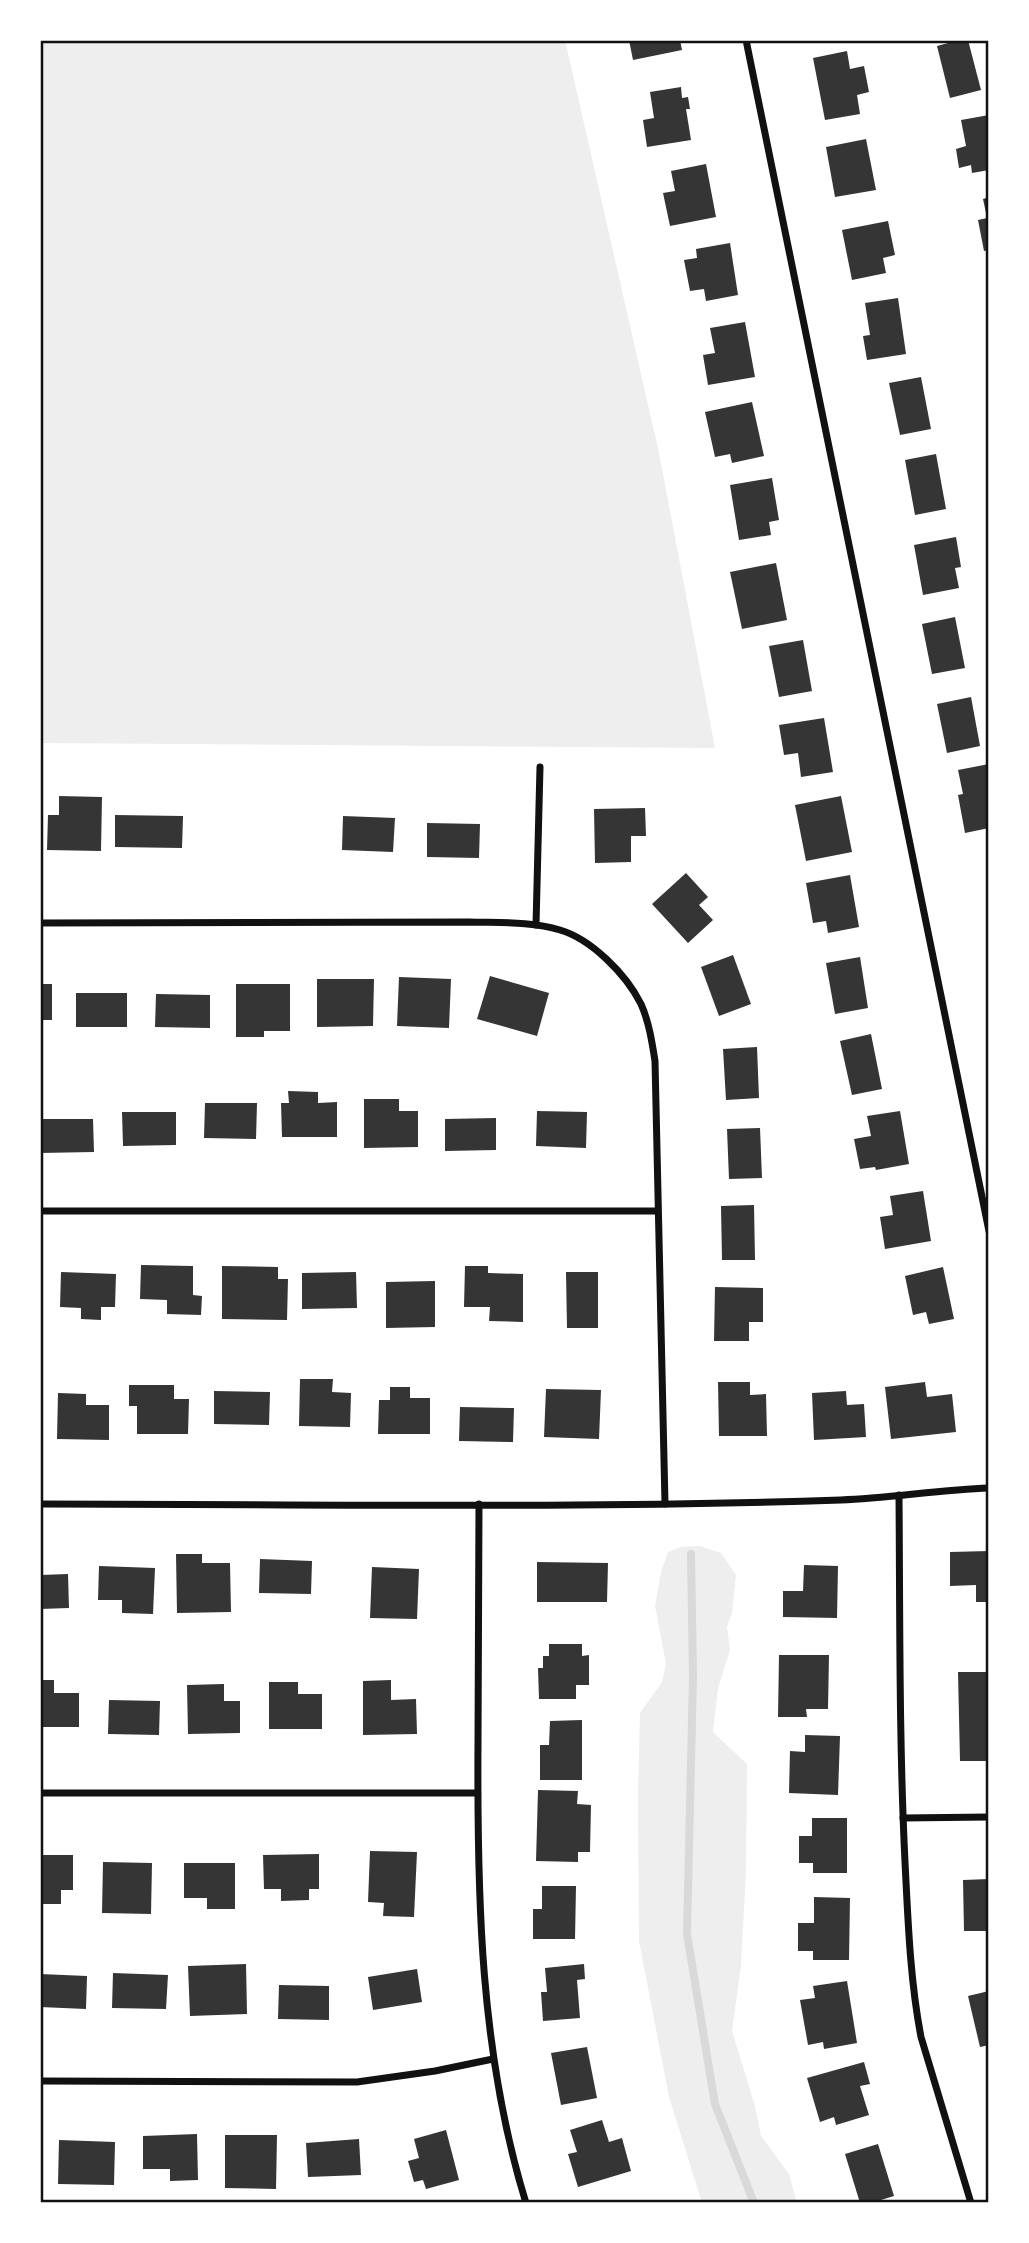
<svg xmlns="http://www.w3.org/2000/svg" width="1029" height="2243" font-family="Manrope,sans-serif">
<style>
.green{fill:#eee}
.lines{fill:none;stroke-linecap:round;stroke-linejoin:round}
.stream{stroke:#d9d9d9;stroke-width:8}
.building{fill:#353535}
.minor{stroke:#111;stroke-width:7}
.neatline{fill:none;stroke:#111;stroke-width:2.5}
</style>
<rect width="100%" height="100%" fill="#fff"/>
<g class="green">
<polygon points="40,40 565,40 659,453 715,748 40,743"/>
<polygon points="700,1546 721,1553 736,1575 732,1613 727,1627 730,1650 718,1688 713,1732 747,1764 746,1871 741,1965 732,2031 755,2106 761,2136 789,2174 797,2203 702,2203 669,2097 639,1941 638,1795 640,1713 662,1682 666,1664 655,1606 661,1572 668,1552 681,1547"/>
</g>
<g class="lines">
<polyline class="stream" points="691,1554 693,1677 687,1934 715,2104 754,2203"/>
</g>
<g class="building">
<polygon points="629,40 680,40 682,50 633,60"/>
<polygon points="959,40 968,40 981,90 950,98 937,46"/>
<polygon points="847,51 850,69 864,66 869,92 857,95 860,114 825,120 813,58"/>
<polygon points="681,87 682,98 688,97 690,109 686,109 691,140 647,147 643,120 654,118 650,92"/>
<polygon points="989,115 989,170 972,173 971,165 959,168 956,149 966,146 961,120"/>
<polygon points="866,139 876,190 835,197 826,147"/>
<polygon points="706,164 716,217 670,226 663,193 675,191 671,171"/>
<polygon points="989,197 989,250 984,251 978,220 987,218 983,199"/>
<polygon points="888,221 895,255 883,258 886,273 852,280 842,230"/>
<polygon points="730,243 738,295 706,301 704,289 690,291 684,260 697,258 696,249"/>
<polygon points="898,298 906,354 867,360 863,336 870,335 865,303"/>
<polygon points="745,322 755,377 708,385 703,355 715,353 710,328"/>
<polygon points="921,377 931,429 900,435 889,383"/>
<polygon points="752,402 764,456 732,463 730,454 715,457 705,412"/>
<polygon points="936,454 946,509 915,515 905,460"/>
<polygon points="772,478 779,520 769,522 771,535 739,540 730,485"/>
<polygon points="956,537 961,567 955,568 959,588 923,595 914,545"/>
<polygon points="776,563 787,620 742,629 730,572"/>
<polygon points="955,617 965,668 932,674 922,624"/>
<polygon points="803,640 812,691 779,697 769,646"/>
<polygon points="971,697 980,746 947,753 937,704"/>
<polygon points="824,718 833,772 801,777 798,753 784,755 779,725"/>
<polygon points="989,764 989,828 965,833 958,795 963,794 958,770"/>
<polygon points="59,796 102,797 101,851 47,850 48,815 59,815"/>
<polygon points="841,796 852,852 806,861 795,805"/>
<polygon points="645,808 646,836 631,836 631,862 595,863 594,809"/>
<polygon points="115,815 183,816 182,848 115,847"/>
<polygon points="343,816 395,818 393,852 342,850"/>
<polygon points="427,823 480,824 479,858 427,857"/>
<polygon points="686,873 708,897 699,905 713,920 688,943 652,904"/>
<polygon points="850,875 859,927 828,933 826,921 813,923 806,883"/>
<polygon points="733,955 751,1004 719,1016 701,967"/>
<polygon points="860,957 868,1008 835,1014 826,963"/>
<polygon points="490,976 549,993 537,1036 477,1019"/>
<polygon points="399,977 451,979 449,1028 397,1026"/>
<polygon points="317,979 374,979 373,1026 317,1027"/>
<rect x="40" y="984" width="12" height="36"/>
<polygon points="236,984 290,984 290,1031 264,1031 264,1037 236,1037"/>
<rect x="76" y="993" width="51" height="34"/>
<polygon points="156,994 210,995 210,1028 155,1027"/>
<polygon points="871,1034 882,1089 852,1095 840,1041"/>
<polygon points="757,1047 759,1098 726,1100 723,1049"/>
<polygon points="288,1091 318,1092 318,1103 337,1102 337,1137 282,1137 281,1103 289,1103"/>
<polygon points="364,1099 399,1099 399,1111 418,1111 418,1147 364,1148"/>
<polygon points="205,1103 257,1103 256,1139 204,1138"/>
<polygon points="537,1111 587,1112 586,1148 536,1146"/>
<polygon points="900,1111 909,1164 876,1170 875,1167 860,1169 854,1139 871,1136 867,1116"/>
<polygon points="122,1112 176,1112 176,1145 123,1146"/>
<polygon points="496,1118 496,1150 445,1151 445,1119"/>
<polygon points="40,1119 93,1119 94,1152 40,1153"/>
<polygon points="760,1128 762,1178 729,1179 727,1129"/>
<polygon points="923,1191 931,1241 885,1249 880,1217 893,1215 890,1196"/>
<polygon points="754,1205 755,1260 722,1260 721,1206"/>
<polygon points="141,1265 193,1266 193,1295 202,1296 201,1315 167,1314 167,1300 140,1299"/>
<polygon points="222,1266 278,1267 278,1279 288,1279 287,1320 222,1319"/>
<polygon points="465,1266 488,1266 488,1273 523,1274 523,1322 489,1321 490,1307 464,1307"/>
<polygon points="943,1267 954,1319 929,1324 926,1312 913,1315 905,1276"/>
<polygon points="61,1272 116,1274 115,1307 101,1307 101,1320 81,1319 81,1308 60,1307"/>
<polygon points="356,1272 357,1308 302,1309 302,1273"/>
<polygon points="566,1272 598,1272 598,1328 567,1328"/>
<polygon points="435,1281 435,1327 386,1328 386,1282"/>
<polygon points="715,1287 763,1288 763,1322 749,1322 749,1341 714,1341"/>
<polygon points="300,1379 333,1379 332,1392 351,1393 350,1427 299,1426"/>
<polygon points="718,1382 750,1382 750,1395 766,1394 767,1436 719,1436"/>
<polygon points="925,1382 927,1397 952,1394 956,1432 891,1439 885,1387"/>
<polygon points="129,1385 174,1385 174,1399 189,1399 188,1434 137,1434 137,1406 129,1406"/>
<polygon points="390,1387 410,1387 410,1398 430,1398 430,1434 378,1434 379,1400 390,1400"/>
<polygon points="546,1389 601,1390 599,1439 544,1437"/>
<polygon points="214,1391 270,1392 269,1425 214,1424"/>
<polygon points="846,1391 847,1405 864,1404 866,1437 814,1440 812,1393"/>
<polygon points="58,1393 86,1394 86,1405 109,1405 109,1440 57,1439"/>
<polygon points="460,1407 514,1408 513,1442 459,1441"/>
<polygon points="989,1551 989,1602 976,1602 976,1585 950,1586 950,1552"/>
<polygon points="176,1554 202,1554 202,1563 230,1563 231,1612 177,1613"/>
<polygon points="260,1559 312,1561 311,1594 259,1593"/>
<polygon points="537,1562 608,1563 607,1602 537,1602"/>
<polygon points="804,1565 838,1566 837,1618 783,1617 783,1591 803,1591"/>
<polygon points="99,1566 155,1568 153,1614 122,1613 122,1600 98,1600"/>
<polygon points="372,1567 419,1569 417,1619 370,1618"/>
<polygon points="68,1574 69,1608 40,1609 40,1575"/>
<polygon points="549,1644 582,1644 582,1656 589,1655 589,1685 576,1685 576,1699 539,1699 538,1668 543,1668 543,1656 549,1656"/>
<polygon points="779,1655 829,1655 828,1709 806,1709 807,1717 778,1717"/>
<polygon points="958,1672 989,1672 989,1761 960,1761"/>
<polygon points="40,1680 54,1680 54,1693 79,1693 79,1727 40,1727"/>
<polygon points="391,1680 391,1700 416,1699 417,1734 363,1735 363,1681"/>
<polygon points="269,1682 298,1682 298,1694 322,1694 322,1729 269,1729"/>
<polygon points="224,1684 224,1701 240,1701 240,1733 188,1734 187,1685"/>
<polygon points="109,1700 160,1701 159,1735 108,1734"/>
<polygon points="582,1720 582,1780 540,1780 540,1745 549,1745 550,1721"/>
<polygon points="805,1735 840,1736 838,1795 789,1793 790,1751 805,1752"/>
<polygon points="538,1790 578,1791 577,1804 591,1805 590,1852 578,1852 578,1862 536,1861"/>
<polygon points="812,1818 847,1818 847,1873 813,1873 813,1863 799,1863 799,1836 812,1836"/>
<polygon points="40,1848 43,1848 43,1855 73,1855 73,1890 61,1890 61,1904 40,1904"/>
<polygon points="370,1851 417,1852 414,1917 383,1916 384,1903 368,1902"/>
<polygon points="319,1854 319,1889 309,1889 309,1900 281,1901 281,1889 264,1889 263,1855"/>
<polygon points="103,1862 152,1863 151,1914 102,1913"/>
<polygon points="184,1863 235,1863 235,1909 207,1909 207,1898 184,1898"/>
<polygon points="989,1879 989,1931 964,1931 963,1880"/>
<polygon points="542,1886 576,1886 575,1939 533,1939 533,1909 542,1909"/>
<polygon points="814,1897 850,1898 849,1960 813,1960 813,1951 798,1951 798,1923 814,1923"/>
<polygon points="246,1964 247,2014 190,2016 188,1966"/>
<polygon points="584,1964 585,1979 577,1980 580,2018 543,2021 541,1992 547,1992 545,1968"/>
<polygon points="417,1969 422,2002 373,2010 368,1977"/>
<polygon points="113,1973 168,1975 166,2009 112,2008"/>
<polygon points="40,1974 87,1976 86,2009 40,2007"/>
<polygon points="847,1981 857,2043 824,2049 823,2042 808,2045 800,2000 815,1998 813,1986"/>
<polygon points="279,1985 329,1986 329,2020 278,2019"/>
<polygon points="989,1991 989,2045 980,2047 968,1996"/>
<polygon points="587,2047 597,2098 561,2105 551,2053"/>
<polygon points="864,2062 870,2084 860,2086 869,2115 836,2125 834,2117 820,2122 807,2078"/>
<polygon points="602,2120 609,2142 622,2138 631,2171 578,2187 568,2154 577,2152 570,2130"/>
<polygon points="446,2130 459,2180 426,2189 423,2180 414,2182 408,2161 419,2158 414,2139"/>
<polygon points="197,2134 198,2180 170,2181 170,2169 143,2169 143,2136"/>
<polygon points="225,2135 277,2135 276,2189 225,2188"/>
<polygon points="359,2139 361,2175 308,2177 306,2143"/>
<polygon points="59,2140 115,2142 114,2185 58,2184"/>
<polygon points="878,2144 894,2196 871,2203 860,2203 845,2154"/>
</g>
<g class="lines">
<g class="minor">
<polyline points="746,40 989,1231"/>
<path d="M40,923l429,-1c30,1 62,-1 91,8 31,9 66,44 81,74 8,18 11,38 14,57l10,443"/>
<polyline points="536,925 540,767"/>
<polyline points="40,1211 657,1211"/>
<path d="M899,1495c1,123 0,245 6,367 3,58 5,118 16,175l50,166"/>
<path d="M40,1504c267,0 534,5 801,-4 49,-2 98,-10 148,-12"/>
<path d="M479,1504c0,79 -1,159 -1,238 -1,155 2,312 48,461"/>
<polyline points="40,1793 477,1793"/>
<polyline points="903,1818 989,1817"/>
<polyline points="40,2081 357,2082 435,2071 493,2059"/>
</g>
</g>
<rect width="1029" height="2243" fill="none" stroke="#ffffff" stroke-width="84"/>
<rect x="42" y="42" width="945" height="2159" class="neatline"/>
</svg>
